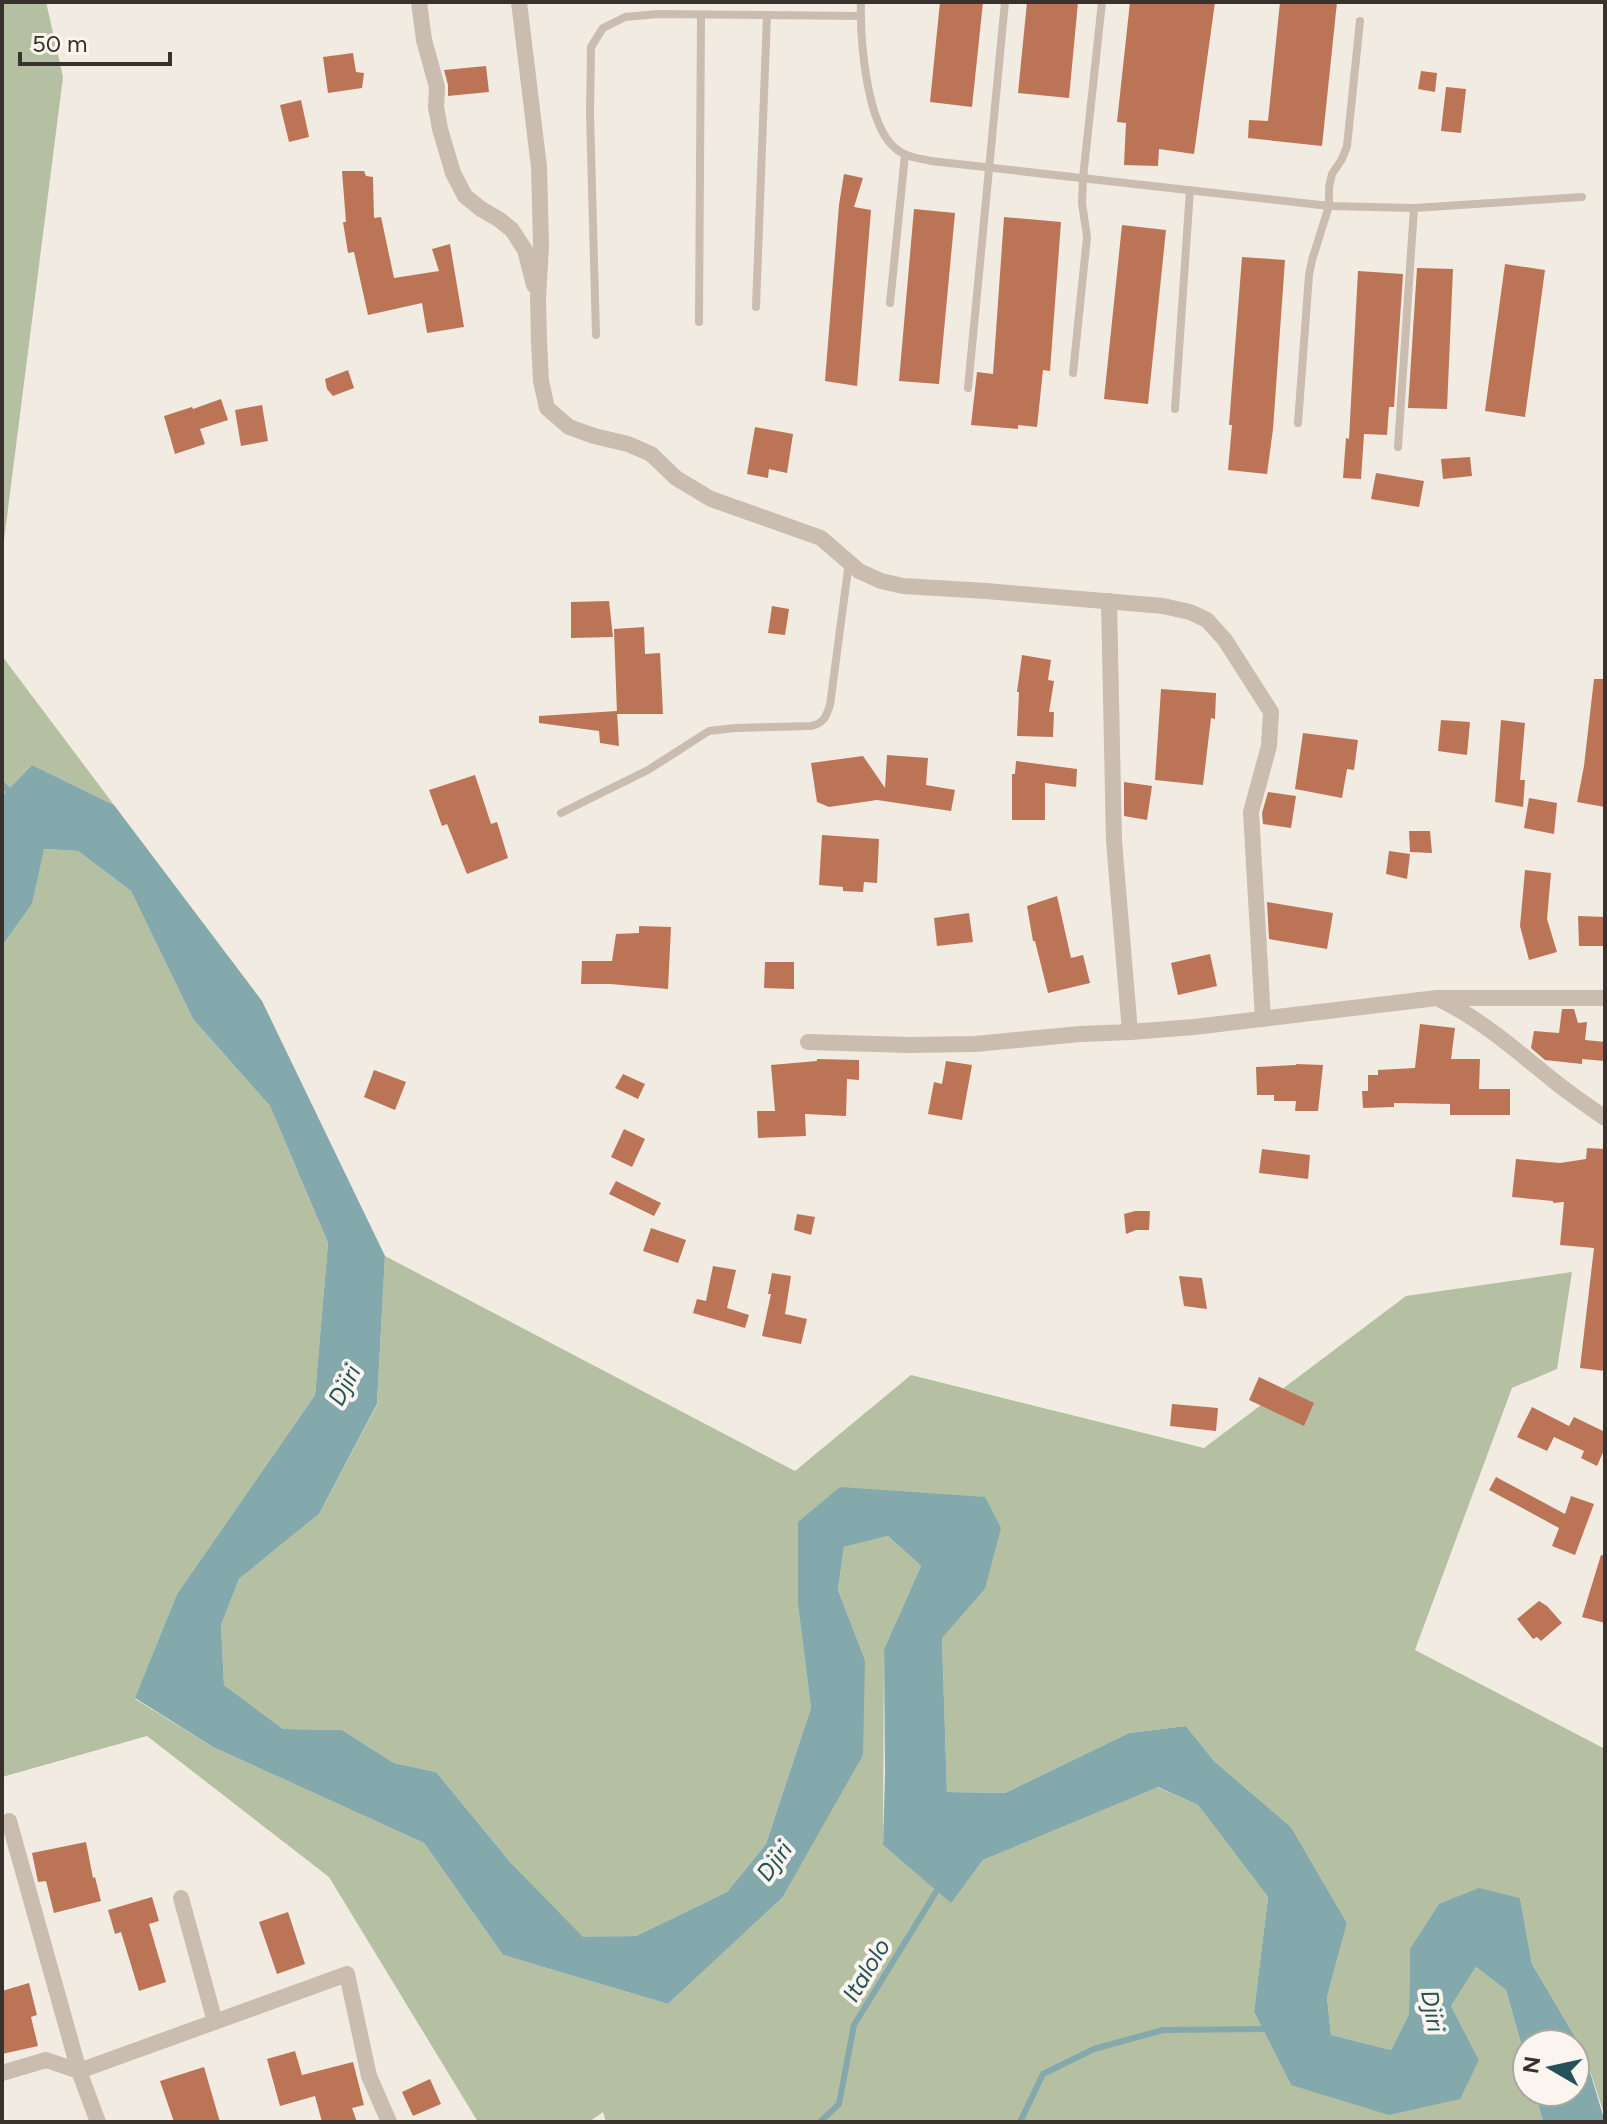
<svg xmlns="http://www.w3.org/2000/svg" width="1607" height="2124" font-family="Figtree,sans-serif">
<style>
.green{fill:#b5c0a3}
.water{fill:#83a9ad}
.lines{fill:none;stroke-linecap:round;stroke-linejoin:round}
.stream{stroke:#83a9ad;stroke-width:6}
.building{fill:#bc7456}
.lane{stroke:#cabcaf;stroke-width:8}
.street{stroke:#cabcaf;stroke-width:16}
.labels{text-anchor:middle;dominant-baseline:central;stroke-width:8;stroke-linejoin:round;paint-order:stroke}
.water-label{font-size:24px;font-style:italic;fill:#255258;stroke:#faf5ef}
</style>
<rect width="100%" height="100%" fill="#f2ebe2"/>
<g class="green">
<polygon points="2,2 46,2 63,77 2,556"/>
<polygon points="2,656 114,805 32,765 2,796"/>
<polygon points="43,849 78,851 131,891 193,1019 270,1106 328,1243 315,1395 177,1594 135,1699 213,1747 424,1843 503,1955 668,2004 782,1898 865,1660 838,1590 844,1547 888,1536 921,1566 884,1649 883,1845 951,1902 983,1860 1157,1787 1198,1805 1268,1897 1254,2012 1291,2085 1479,2060 1451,2006 1476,1967 1506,1990 1527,2065 1527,2092 1535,2092 1543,2122 606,2122 603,2112 589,2122 478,2122 329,1877 147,1736 2,1777 2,946 32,904"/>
<polygon points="385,1256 795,1471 911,1375 1204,1448 1406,1296 1572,1272 1557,1369 1512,1388 1415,1650 1605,1749 1605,2117 1584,2052 1532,1964 1520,1898 1410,1949 1409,2014 1391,2050 1331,2035 1327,1997 1347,1923 1291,1827 1214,1761 1186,1726 1129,1733 1005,1793 947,1792 942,1637 985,1589 840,1487 798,1605 811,1708 766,1844 727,1892 636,1936 583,1938 511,1863 436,1772 394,1763 342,1730 283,1729 224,1685 221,1625 239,1579 319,1514 377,1405"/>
</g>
<polygon class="water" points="32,765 114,805 262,1001 385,1256 377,1404 319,1514 239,1579 221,1625 224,1685 283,1729 342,1730 394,1763 436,1772 511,1863 583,1937 636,1936 727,1892 766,1844 811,1708 798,1605 798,1522 840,1487 985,1497 1001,1528 985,1589 942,1638 947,1792 1005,1793 1129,1733 1186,1726 1214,1761 1291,1827 1347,1923 1327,1997 1331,2035 1391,2050 1409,2014 1410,1949 1439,1904 1479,1888 1520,1898 1532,1964 1584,2052 1605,2122 1543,2122 1535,2092 1575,2092 1575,2044 1527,2044 1527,2065 1506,1990 1476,1967 1451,2006 1479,2060 1460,2099 1389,2115 1291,2085 1254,2012 1268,1897 1198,1805 1158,1787 983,1860 951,1903 883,1845 885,1774 884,1649 921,1566 888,1536 844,1547 838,1590 865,1660 863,1755 782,1898 668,2004 503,1955 424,1843 213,1747 135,1698 177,1594 315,1395 328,1243 270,1106 193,1019 131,891 78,851 44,849 32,904 2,946 2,796"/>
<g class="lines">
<g class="stream">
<polyline points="2,784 14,796"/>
<polyline points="820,2122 839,2104 854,2025 939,1887"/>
<polyline points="1020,2122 1043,2074 1094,2049 1163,2030 1270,2029"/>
</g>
</g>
<g class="building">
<polygon points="940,2 983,2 972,107 930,102"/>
<polygon points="1027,2 1078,2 1069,98 1018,93"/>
<polygon points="1130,2 1215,2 1194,154 1159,149 1158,166 1124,165 1126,123 1117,122"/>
<polygon points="1280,2 1337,2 1322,146 1248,138 1249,120 1268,121"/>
<polygon points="353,53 356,72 364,73 362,88 328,93 323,57"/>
<polygon points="486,66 489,92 448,96 448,85 444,70"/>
<polygon points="1421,71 1437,73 1435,92 1418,89"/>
<polygon points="1446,87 1466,89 1461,133 1441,131"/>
<polygon points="301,100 309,137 289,142 280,105"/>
<polygon points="342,171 364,171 366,176 373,177 374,218 381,217 394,278 439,271 432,249 450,244 464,327 427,333 422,303 368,315 354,252 348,253 343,222 346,222"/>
<polygon points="844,174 863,178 854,207 871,210 857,386 825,381 839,205"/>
<polygon points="914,209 955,213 939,384 899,381"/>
<polygon points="1004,217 1061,222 1050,371 1043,370 1037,427 1018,425 1018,429 971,425 977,372 993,374"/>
<polygon points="1122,225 1166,230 1148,404 1104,399"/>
<polygon points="1242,257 1285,260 1273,429 1267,474 1228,470 1232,425 1229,425"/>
<polygon points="1505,264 1545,270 1525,417 1485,411"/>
<polygon points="1417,268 1453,269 1447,409 1408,408"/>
<polygon points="1358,271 1403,274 1394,407 1389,407 1387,435 1364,434 1361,479 1343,478 1346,438 1349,439"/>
<polygon points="348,370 354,388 333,396 327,389 325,379"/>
<polygon points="221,399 228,420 200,429 205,444 175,454 164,416 192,407 193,409"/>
<polygon points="262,405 268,441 241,446 235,410"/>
<polygon points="755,427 793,434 787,473 769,469 768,478 747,474"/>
<polygon points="1470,457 1472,476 1443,479 1441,459"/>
<polygon points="1376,473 1424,481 1419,507 1371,499"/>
<polygon points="609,601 613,637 571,638 571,602"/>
<polygon points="772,606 789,609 785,635 768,633"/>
<polygon points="644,627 645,654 660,653 663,714 617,714 614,629"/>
<polygon points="1022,655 1051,660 1048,680 1054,681 1049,712 1054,712 1053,737 1017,736 1019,692 1017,692"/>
<polygon points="1594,679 1605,679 1605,807 1577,802 1584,766"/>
<polygon points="1161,689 1216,693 1215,719 1211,718 1203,785 1155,780"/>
<polygon points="617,711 619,746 600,743 599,731 539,723 539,716"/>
<polygon points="1441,720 1470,722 1467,755 1438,751"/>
<polygon points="1501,720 1525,723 1520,780 1525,780 1523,807 1495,802"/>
<polygon points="1303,733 1358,740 1354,770 1347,769 1342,798 1295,789"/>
<polygon points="887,755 928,758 926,785 955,790 951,811 877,800 829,807 817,802 811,763 863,756 885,788"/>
<polygon points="1016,761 1077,769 1076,787 1045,783 1045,820 1012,820 1012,774 1015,774"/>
<polygon points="475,775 491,824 497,822 508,858 467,874 447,824 442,826 429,790"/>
<polygon points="1124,782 1152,786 1147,820 1124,816"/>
<polygon points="1268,792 1296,796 1291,828 1263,824 1262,813"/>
<polygon points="1529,798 1557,803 1554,834 1524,828"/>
<polygon points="1409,831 1430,831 1432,853 1410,852"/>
<polygon points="822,835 879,839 877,883 864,882 863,892 843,891 843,887 819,885"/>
<polygon points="1389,851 1410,854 1407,879 1386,874"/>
<polygon points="1525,870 1551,873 1547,919 1557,952 1529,960 1520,926"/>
<polygon points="1057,896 1071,958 1083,955 1090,983 1048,993 1035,941 1033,941 1027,906"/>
<polygon points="1267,902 1333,913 1327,949 1269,939"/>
<polygon points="969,913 973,942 937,946 934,918"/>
<polygon points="1578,916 1605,917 1605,946 1579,946"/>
<polygon points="639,926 671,927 668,989 610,984 581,984 582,961 612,961 616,934 639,933"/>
<polygon points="1210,954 1217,986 1178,995 1171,963"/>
<polygon points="765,962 794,962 794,989 764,988"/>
<polygon points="1562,1009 1574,1009 1578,1023 1587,1022 1585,1040 1605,1042 1605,1061 1582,1059 1582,1064 1545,1060 1531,1048 1534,1031 1559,1033"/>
<polygon points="1420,1024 1455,1028 1451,1059 1480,1059 1479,1089 1510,1089 1510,1115 1450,1115 1450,1104 1394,1103 1394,1107 1363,1108 1362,1091 1368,1091 1368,1075 1378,1075 1378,1070 1415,1068"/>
<polygon points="817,1059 859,1060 859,1080 847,1079 846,1116 805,1114 806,1136 758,1138 757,1111 775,1111 771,1065 817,1061"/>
<polygon points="946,1061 972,1065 962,1120 928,1114 934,1082 942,1084"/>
<polygon points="1296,1064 1323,1065 1318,1111 1295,1111 1296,1101 1274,1101 1274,1095 1257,1095 1256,1067 1296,1065"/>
<polygon points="374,1070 406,1082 395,1110 364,1097"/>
<polygon points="623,1074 645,1084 638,1099 615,1088"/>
<polygon points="624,1129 645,1139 632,1167 611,1157"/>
<polygon points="1587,1148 1605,1149 1605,1371 1580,1368 1594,1248 1560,1245 1564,1202 1553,1203 1553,1201 1512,1197 1516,1159 1560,1163 1586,1159"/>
<polygon points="1262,1149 1310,1155 1308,1179 1259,1173"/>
<polygon points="616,1181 661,1203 654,1216 609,1194"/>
<polygon points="1135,1211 1150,1211 1149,1230 1136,1230 1126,1234 1124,1214"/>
<polygon points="797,1214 815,1217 811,1235 794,1230"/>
<polygon points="651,1228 686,1240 678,1263 643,1251"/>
<polygon points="713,1266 736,1270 727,1308 749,1315 745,1328 693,1313 697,1299 706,1301"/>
<polygon points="772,1273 791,1276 785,1314 807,1319 801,1344 762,1336 771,1294 768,1294"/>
<polygon points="1179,1276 1202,1278 1207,1309 1184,1306"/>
<polygon points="1259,1377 1314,1403 1304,1426 1249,1400"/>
<polygon points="1172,1404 1218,1408 1216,1431 1170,1426"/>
<polygon points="1532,1407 1569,1426 1574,1417 1605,1432 1605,1448 1597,1466 1581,1458 1584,1451 1554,1437 1547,1451 1517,1437"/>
<polygon points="1496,1477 1565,1514 1571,1496 1594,1504 1575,1555 1552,1546 1559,1528 1489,1490"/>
<polygon points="1601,1555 1605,1556 1605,1623 1582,1617"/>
<polygon points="1539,1601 1547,1606 1562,1623 1541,1641 1537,1637 1533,1639 1517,1619"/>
<polygon points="86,1842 93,1878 95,1877 101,1901 54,1913 46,1881 38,1882 32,1853"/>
<polygon points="152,1897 159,1921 149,1924 166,1982 139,1991 121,1932 115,1934 108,1910"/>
<polygon points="288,1912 305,1964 277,1974 259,1922"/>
<polygon points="29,1983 37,2015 31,2017 38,2046 2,2054 2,1991"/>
<polygon points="295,2051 302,2075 353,2062 364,2105 352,2108 357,2122 322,2122 315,2096 280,2106 267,2059"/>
<polygon points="204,2067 220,2122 174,2122 160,2081"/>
<polygon points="430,2079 441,2104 413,2116 402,2092"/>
</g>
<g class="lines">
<g class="lane">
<path d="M861,2c-1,36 5,122 34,146 10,9 23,10 36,13l398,45 85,2 168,-11"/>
<polyline points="890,303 905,155"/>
<polyline points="756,307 767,15"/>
<polyline points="699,322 701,15"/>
<polyline points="596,335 590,113 591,47 603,28 625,17 658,14 860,16"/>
<polyline points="1073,373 1087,237 1082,203 1083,178 1102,2"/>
<polyline points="968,388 1005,2"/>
<polyline points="1175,409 1190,190"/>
<polyline points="1298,423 1309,275 1312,260 1329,206 1329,187 1332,174 1342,159 1347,146 1360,21"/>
<polyline points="1398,447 1414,208"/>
<path d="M561,813l87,-43 61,-39 26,-3 76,-2c13,-3 15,-9 19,-21l19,-143"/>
</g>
<g class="street">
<polyline points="419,2 424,40 437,87 436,107 440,129 453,173 465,196 481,209 500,220 512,230 525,250 534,285"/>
<polyline points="519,2 539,167 541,245 538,299 539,342 541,381 547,408 569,427 594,436 628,444 651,454 676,478 711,499 821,538 859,571 881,581 903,586 986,591 1163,606 1190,612 1207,620 1225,640 1271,712 1269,746 1251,812 1263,1019"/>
<polyline points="1109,601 1114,841 1130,1032"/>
<path d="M1441,1000c41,20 77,52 113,81 16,13 34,25 51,37"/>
<polyline points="808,1042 909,1045 975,1044 1080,1034 1130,1032 1194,1027 1437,998 1605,998"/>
<polyline points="9,1821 79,2071 347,1974 369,2076 389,2122"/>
<polyline points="181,1898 215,2022"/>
<polyline points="2,2073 46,2060 79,2071 98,2122"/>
</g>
</g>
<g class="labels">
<g class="water-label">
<text transform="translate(344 1385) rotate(-62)">Djiri</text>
<text transform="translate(774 1861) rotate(-53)">Djiri</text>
<text transform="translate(866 1970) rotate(-59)">Italolo</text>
<text transform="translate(1433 2011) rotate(80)">Djiri</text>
</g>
</g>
<rect width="1607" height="2124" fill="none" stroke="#39312c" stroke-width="8"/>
<g transform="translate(1551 2068) rotate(279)"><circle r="38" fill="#faf5ef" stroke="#ada7a1" stroke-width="2"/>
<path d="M0-6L14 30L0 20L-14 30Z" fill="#255258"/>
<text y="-12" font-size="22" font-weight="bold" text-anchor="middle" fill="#39312c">N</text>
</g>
<path d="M20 52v12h150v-12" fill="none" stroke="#39312c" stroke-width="4"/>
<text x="32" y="52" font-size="24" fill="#39312c" stroke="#faf5ef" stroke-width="6" paint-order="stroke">50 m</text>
</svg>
